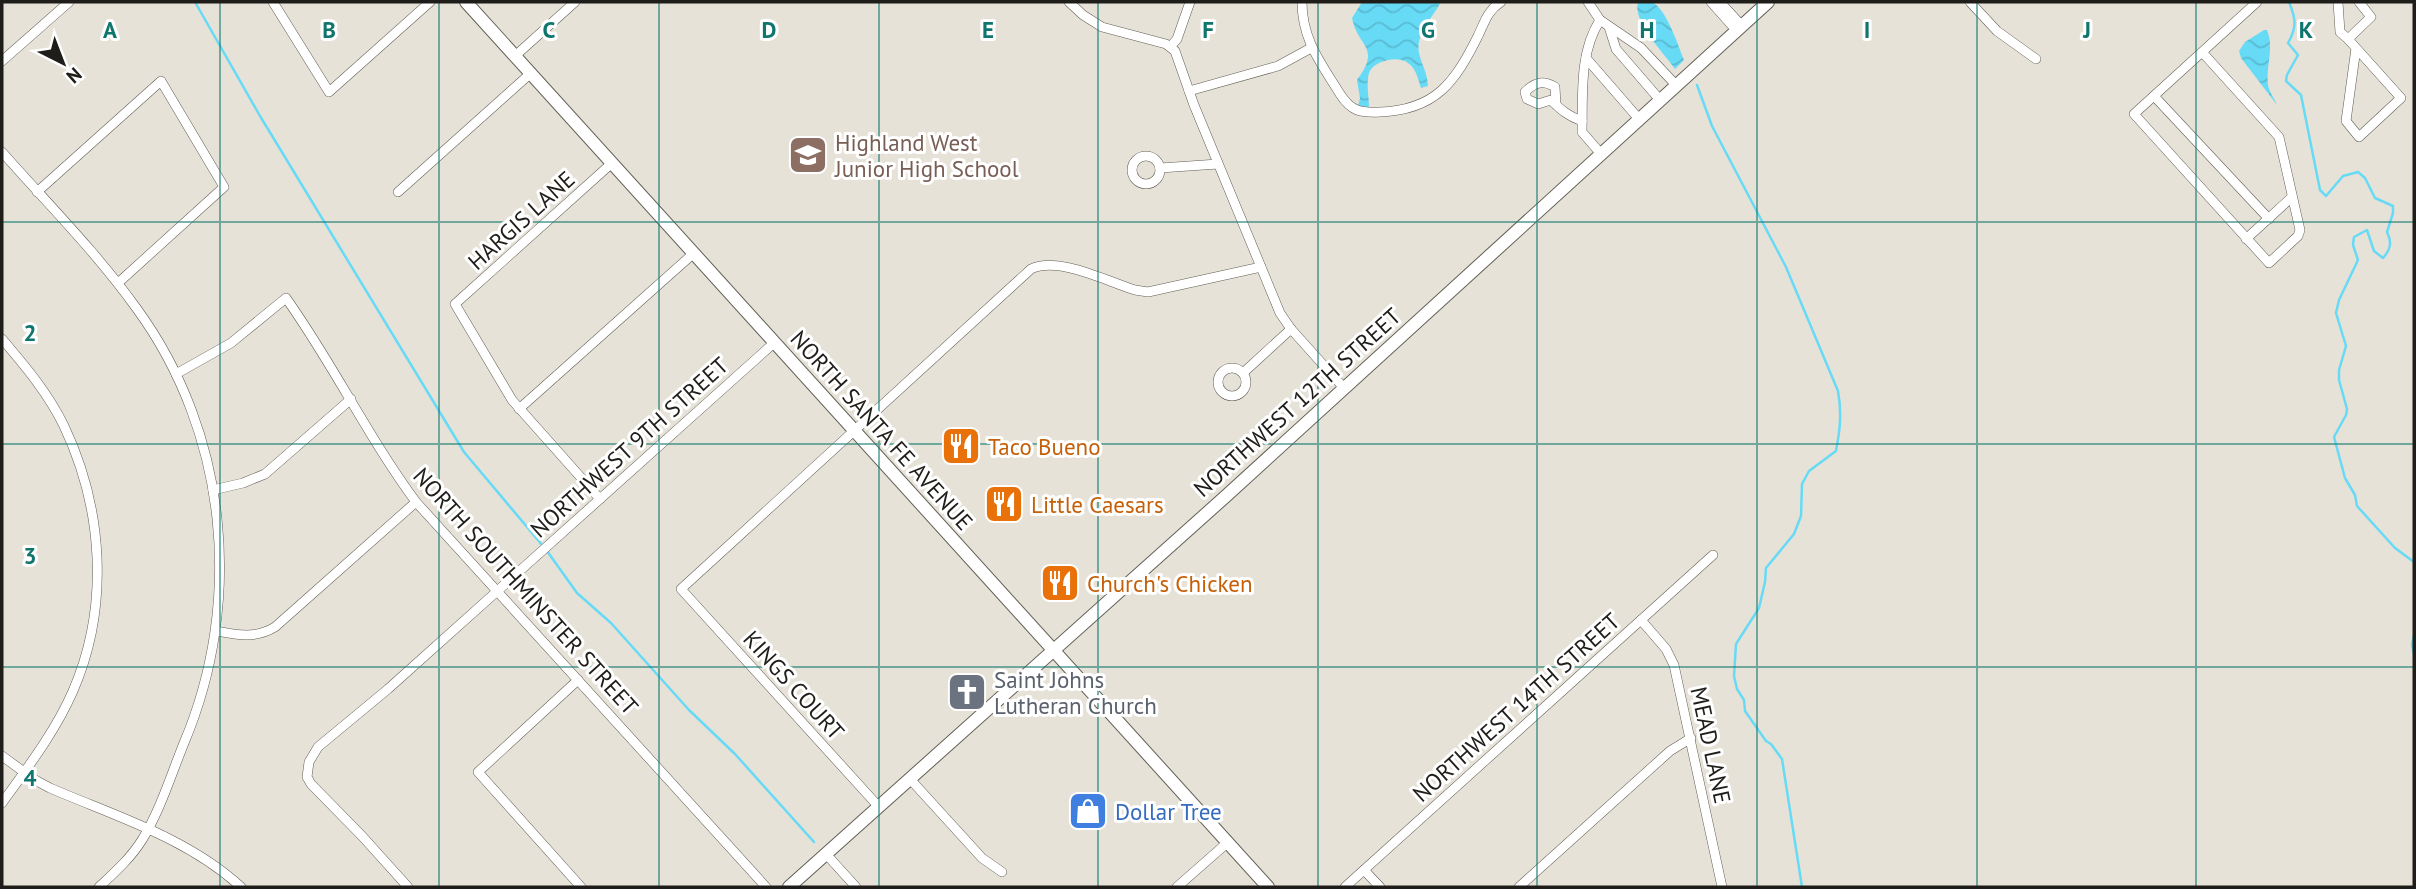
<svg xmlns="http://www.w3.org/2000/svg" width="2416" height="889" font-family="'PT Sans',sans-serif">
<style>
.water{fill:url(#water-waves)}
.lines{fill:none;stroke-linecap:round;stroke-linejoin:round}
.stream{stroke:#67daf6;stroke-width:2.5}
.minor-casing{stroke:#625e55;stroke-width:10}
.secondary-casing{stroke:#625e55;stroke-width:14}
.minor{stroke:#fff;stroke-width:9}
.secondary{stroke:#fff;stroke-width:12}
.grid{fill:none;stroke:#0f766e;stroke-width:2;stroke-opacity:0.55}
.labels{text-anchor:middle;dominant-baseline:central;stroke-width:6;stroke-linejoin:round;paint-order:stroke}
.education-label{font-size:23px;fill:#785e54;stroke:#fff;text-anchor:start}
.street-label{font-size:23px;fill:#1f1d19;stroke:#fff}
.food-label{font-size:23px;fill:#c56008;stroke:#fff;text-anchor:start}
.worship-label{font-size:23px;fill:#5b616d;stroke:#fff;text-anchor:start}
.shop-label{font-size:23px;fill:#366cbe;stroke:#fff;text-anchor:start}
.grid-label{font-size:23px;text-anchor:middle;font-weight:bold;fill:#0f766e;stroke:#fff;stroke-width:6;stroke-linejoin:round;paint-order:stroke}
</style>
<defs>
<pattern id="water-waves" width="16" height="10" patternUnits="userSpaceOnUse" patternTransform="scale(1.75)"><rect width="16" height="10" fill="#67daf6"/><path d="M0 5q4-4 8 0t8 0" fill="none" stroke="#59bbd2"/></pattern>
</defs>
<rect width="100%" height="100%" fill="#e7e2d8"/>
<g class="water">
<path d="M1362,2h79c-8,15 -26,32 -22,51 3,13 8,18 9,33l-7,2c-3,-9 -5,-20 -13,-25 -10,-8 -35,-2 -39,10 -3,10 0,24 0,34l-11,-1 2,-8 -3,-18c25,-33 1,-32 -5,-62z"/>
<path d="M1638,2c6,0 12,-1 17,2 13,10 23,41 29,56l-9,9c-11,-16 -43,-48 -37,-67z"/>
<path d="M2264,30h3c8,20 -3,40 2,59 2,5 6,11 8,16l-36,-47 -2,-7 6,-9z"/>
</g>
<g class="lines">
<g class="stream">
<polyline points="195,2 260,116 464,452 543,546"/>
<path d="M2289,2c7,17 8,25 -1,41l10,12 -11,20 -1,6 15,14 19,95 6,6 17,-20 15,-4 7,6 10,20 18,8v7l-6,19c5,10 4,17 -4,26l-9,-7 -7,-21 -13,7 -1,8 5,15 -19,40 -3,13 10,33 -7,24v10l8,29 -1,6 -12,22 11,41 10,17 2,11 38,42 19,14"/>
<path d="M1697,85l15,41 74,141 52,124c4,22 2,39 -2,60l-27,20 -7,13 -1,32 -7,18 -28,34 -1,14 -6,26 -23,36 -2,32 3,13 7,11 1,11 21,30 5,3 11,15 20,128"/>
<polyline points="547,551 577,593 611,623 689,710 735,754 814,842"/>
<polyline points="2414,635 2412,645 2414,654"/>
</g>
<g class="minor-casing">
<g id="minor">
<polyline points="273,2 329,92 430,2"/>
<polyline points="1069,2 1083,15 1102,27 1166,44 1175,51 1194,105 1280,313 1291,329 1344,388"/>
<path d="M1302,2c0,38 19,61 38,92 11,17 20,19 40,18 56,-2 75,-30 98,-76 7,-15 10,-26 23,-34"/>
<polyline points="1588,2 1600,20 1641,48 1676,85"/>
<polyline points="1711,2 1736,30"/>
<polyline points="1720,2 1742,26"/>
<polyline points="1970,2 1997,31 2036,59"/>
<polyline points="2338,2 2340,32 2348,39 2371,17 2359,2"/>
<path d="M1600,20c-21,33 -17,74 -18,112l19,22"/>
<polyline points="1609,27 1616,49 1660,100"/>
<polyline points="2348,39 2401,98 2359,137 2346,121 2356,48"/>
<polyline points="1171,46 1177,39 1190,2"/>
<polyline points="2202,52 2279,137 2300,230 2298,236 2269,263 2134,114 2257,2"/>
<polyline points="515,56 575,2"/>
<polyline points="1586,58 1639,119"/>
<polyline points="2,61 69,2"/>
<polyline points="1189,91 1278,66 1311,48"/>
<polyline points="2154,96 2269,219"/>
<path d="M1556,105l-1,-18c-12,-7 -20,-5 -30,5l2,7 11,5 13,-4c10,10 17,16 31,21"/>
<path d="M2,152c45,51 95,101 135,157 91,125 107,292 47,434 -13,32 -24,68 -42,97 -12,19 -28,33 -43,47"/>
<circle cx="1146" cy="170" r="14"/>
<polyline points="1160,168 1218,164"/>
<polyline points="37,192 161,81 224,187 118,283"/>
<polyline points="398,192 531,73"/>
<polyline points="2246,239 2292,197"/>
<path d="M2,339c23,27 46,54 62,87 39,82 46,180 9,265 -18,41 -45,76 -71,112"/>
<circle cx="1232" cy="382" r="14"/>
<polyline points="1243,373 1291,329"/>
<path d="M176,374l55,-31 55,-45c47,66 82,139 130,204l350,385"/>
<polyline points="519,409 694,253"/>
<polyline points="213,490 243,483 265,474 351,399"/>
<polyline points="600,499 512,400 455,304 612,163"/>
<polyline points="1641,620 1666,649 1674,665 1722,887"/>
<path d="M216,631c21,4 39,8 59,-4l141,-125"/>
<polyline points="578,680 478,772 581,887"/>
<path d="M2,756l33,24 15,8c65,28 138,50 191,99"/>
<polyline points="910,779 982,858 1002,872"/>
<path d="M879,807l-198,-218 350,-320c28,-13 75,12 104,21l13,2 113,-25"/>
<polyline points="826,854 856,887"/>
<polyline points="1364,870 1380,887"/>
<polyline points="408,887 362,836 311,784 307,777 309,762 318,747 388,689 775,342"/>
<polyline points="1177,887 1227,843"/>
<polyline points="1345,887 1713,555"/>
<polyline points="1519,887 1670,751 1691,738"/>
</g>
</g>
<g class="secondary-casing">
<g id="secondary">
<polyline points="466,2 1268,887"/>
<polyline points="789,887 1226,496 1768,2"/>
</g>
</g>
<use href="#minor" class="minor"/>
<use href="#secondary" class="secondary"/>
</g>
<path class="grid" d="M220,2v885M439,2v885M659,2v885M879,2v885M1098,2v885M1318,2v885M1537,2v885M1757,2v885M1977,2v885M2196,2v885M2,222h2412M2,444h2412M2,667h2412"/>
<defs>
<g id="school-square" transform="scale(2.0125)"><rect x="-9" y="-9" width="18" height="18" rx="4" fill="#8d6e63" stroke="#fff"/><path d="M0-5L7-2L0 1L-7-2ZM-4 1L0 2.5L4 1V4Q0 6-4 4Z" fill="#fff"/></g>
<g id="restaurant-square" transform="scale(2.0125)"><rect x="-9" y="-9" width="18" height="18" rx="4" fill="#e8710a" stroke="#fff"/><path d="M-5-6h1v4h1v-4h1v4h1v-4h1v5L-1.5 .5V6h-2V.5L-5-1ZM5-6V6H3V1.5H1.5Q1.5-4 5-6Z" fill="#fff"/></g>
<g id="church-square" transform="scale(2.0125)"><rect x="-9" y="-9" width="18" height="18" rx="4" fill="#6b7280" stroke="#fff"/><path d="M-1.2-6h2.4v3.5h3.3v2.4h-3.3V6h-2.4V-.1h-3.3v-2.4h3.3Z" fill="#fff"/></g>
<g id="shop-square" transform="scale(2.0125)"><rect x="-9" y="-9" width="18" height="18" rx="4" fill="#3f7fe0" stroke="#fff"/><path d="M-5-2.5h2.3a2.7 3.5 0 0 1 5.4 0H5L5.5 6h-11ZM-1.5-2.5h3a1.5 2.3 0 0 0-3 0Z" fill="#fff"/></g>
</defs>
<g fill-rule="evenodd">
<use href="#school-square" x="808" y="155"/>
<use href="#restaurant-square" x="961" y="446"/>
<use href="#restaurant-square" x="1004" y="504"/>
<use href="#restaurant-square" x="1060" y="583"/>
<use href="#church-square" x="967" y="692"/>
<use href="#shop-square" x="1088" y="811"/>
</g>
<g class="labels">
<g class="education-label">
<text x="835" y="142">Highland West<tspan x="835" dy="26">Junior High School</tspan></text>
</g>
<g class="street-label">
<text transform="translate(521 220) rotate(-42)">HARGIS LANE</text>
<text transform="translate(1297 402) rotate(-42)">NORTHWEST 12TH STREET</text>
<text transform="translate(882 430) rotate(48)">NORTH SANTA FE AVENUE</text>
<text transform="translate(629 447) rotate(-42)">NORTHWEST 9TH STREET</text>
<text transform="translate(526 591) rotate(48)">NORTH SOUTHMINSTER STREET</text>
<text transform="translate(794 685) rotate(48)">KINGS COURT</text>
<text transform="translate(1516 707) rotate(-42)">NORTHWEST 14TH STREET</text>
<text transform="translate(1711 745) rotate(78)">MEAD LANE</text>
</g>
<g class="food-label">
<text x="988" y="446">Taco Bueno</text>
<text x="1031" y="504">Little Caesars</text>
<text x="1087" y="583">Church's Chicken</text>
</g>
<g class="worship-label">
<text x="994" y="679">Saint Johns<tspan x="994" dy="26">Lutheran Church</tspan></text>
</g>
<g class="shop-label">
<text x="1115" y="811">Dollar Tree</text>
</g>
</g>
<g class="grid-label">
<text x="110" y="38">A</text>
<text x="329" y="38">B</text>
<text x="549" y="38">C</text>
<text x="769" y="38">D</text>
<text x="988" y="38">E</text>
<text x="1208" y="38">F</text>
<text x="1428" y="38">G</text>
<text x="1647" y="38">H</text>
<text x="1867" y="38">I</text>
<text x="2087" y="38">J</text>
<text x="2306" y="38">K</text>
<text x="30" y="341">2</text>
<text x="30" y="564">3</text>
<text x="30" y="786">4</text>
</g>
<rect width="2416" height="889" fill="none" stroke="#1f1d19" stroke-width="7"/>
<g transform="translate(63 63) rotate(138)" stroke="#ffffff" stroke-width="5" paint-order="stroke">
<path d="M0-5L12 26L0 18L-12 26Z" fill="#1f1d19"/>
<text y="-10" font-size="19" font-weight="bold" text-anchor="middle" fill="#1f1d19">N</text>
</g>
</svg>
